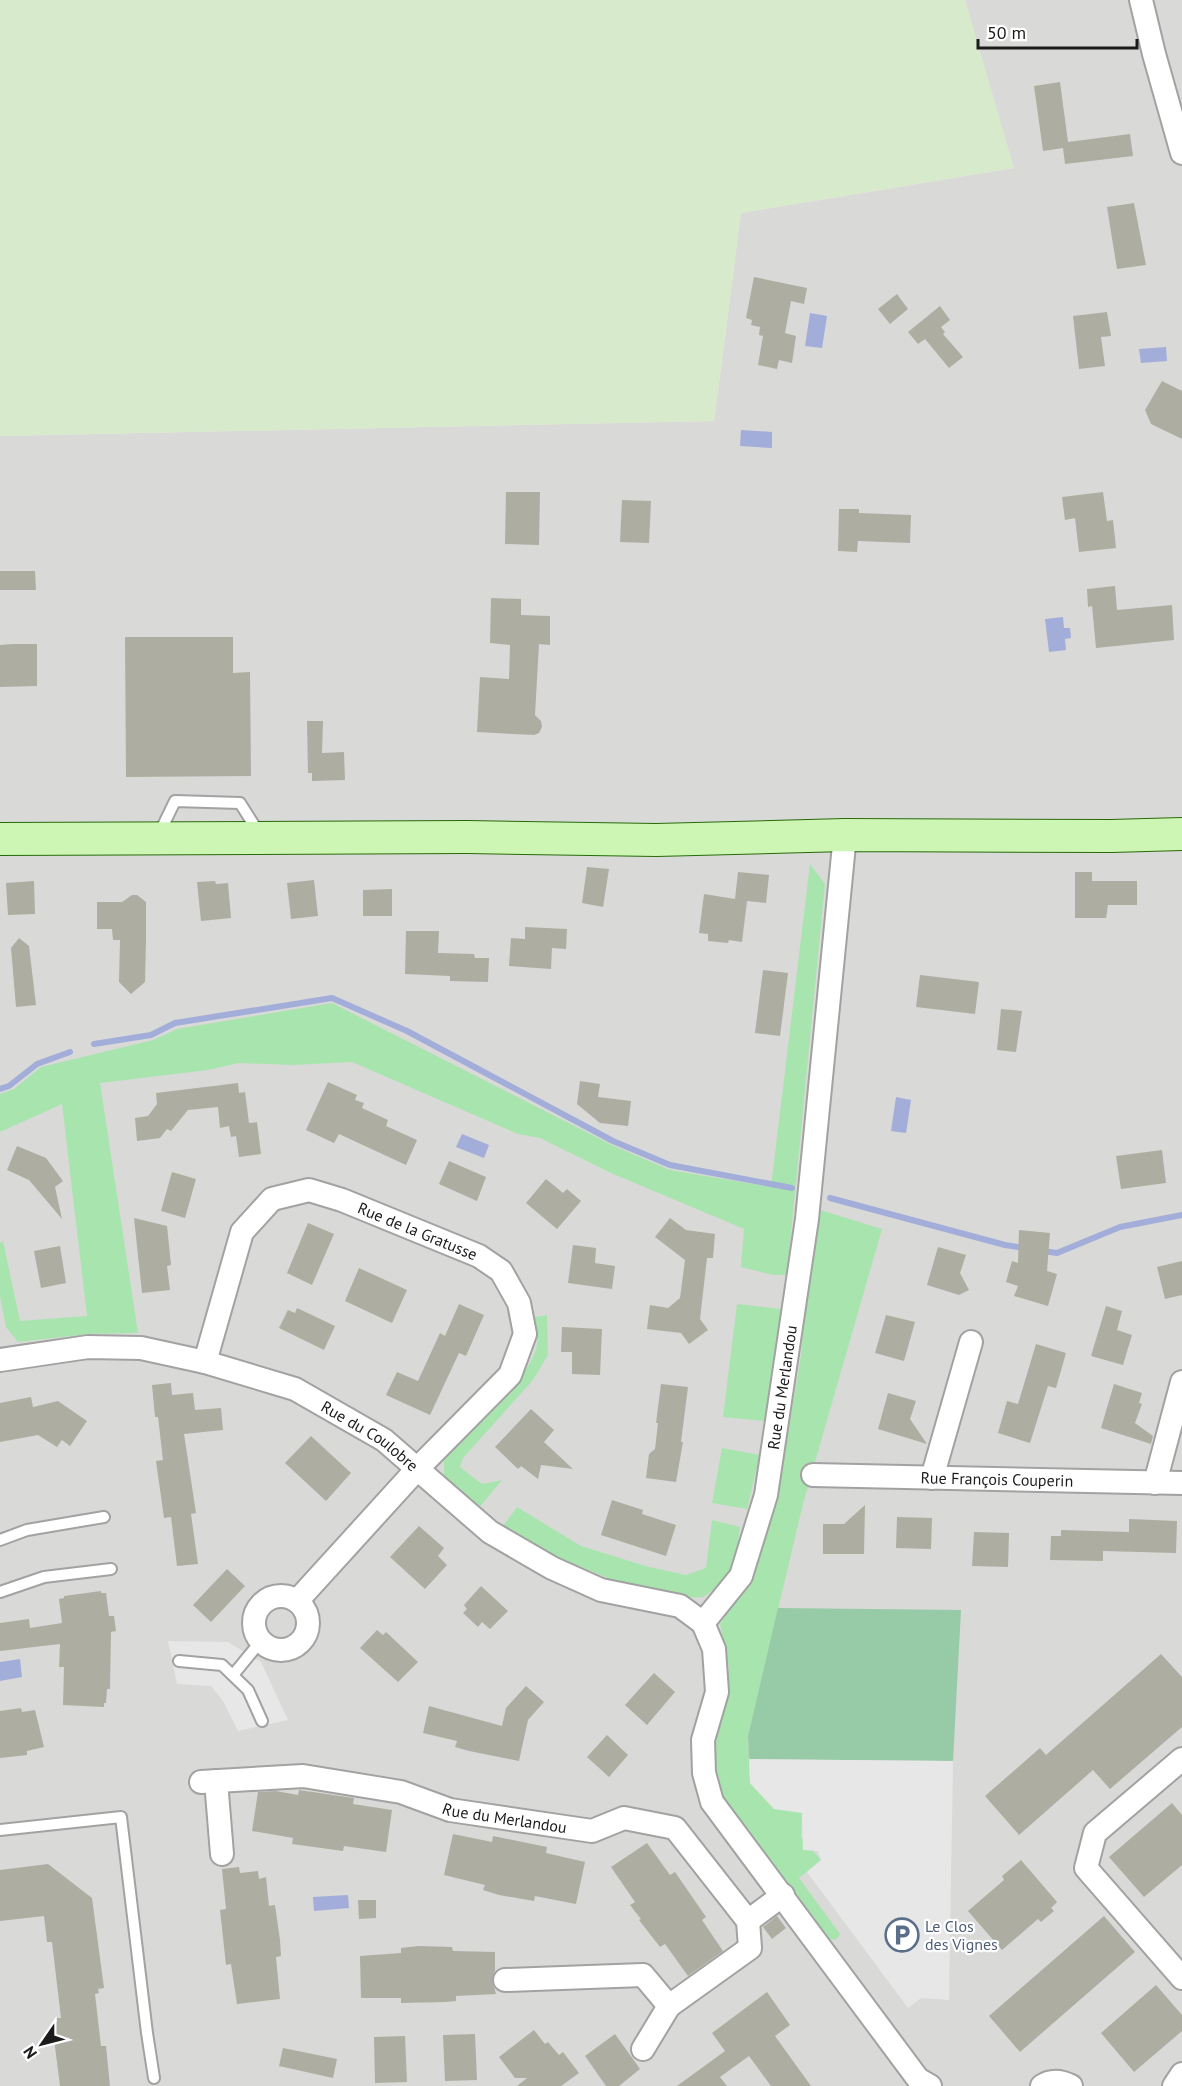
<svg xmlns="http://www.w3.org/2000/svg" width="1182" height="2086" font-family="'PT Sans',sans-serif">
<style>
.residential{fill:#d9d9d8}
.farmland{fill:#d7ebcc}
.grass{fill:#a8e5ae}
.forest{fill:#97caa6}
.parking{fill:#e7e7e7}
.water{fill:#a3add9}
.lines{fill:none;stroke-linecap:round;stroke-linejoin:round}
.stream{stroke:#a3add9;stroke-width:6}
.building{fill:#adaea1}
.service-casing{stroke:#a2a2a2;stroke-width:14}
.minor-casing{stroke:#a2a2a2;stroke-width:26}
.secondary-casing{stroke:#276b09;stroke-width:34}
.service{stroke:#fff;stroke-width:10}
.minor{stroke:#fff;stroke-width:22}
.secondary{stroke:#cdf6b5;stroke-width:32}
.labels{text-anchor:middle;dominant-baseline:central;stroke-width:4.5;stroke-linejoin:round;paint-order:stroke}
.street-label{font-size:16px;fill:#1b1b1b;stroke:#fff}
.service-label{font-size:16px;fill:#4e5e75;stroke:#fff;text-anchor:start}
</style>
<rect width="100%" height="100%" fill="#eaece1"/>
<polygon class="residential" points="965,0 1182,0 1182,2086 0,2086 0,436 714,421 741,213 1013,168"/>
<polygon class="farmland" points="0,0 965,0 1014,168 741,213 714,421 0,436"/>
<g class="grass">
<polygon points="810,864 825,884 787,1275 773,1275 741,1267 744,1229 611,1173 540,1138 518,1134 352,1062 293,1065 239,1063 208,1070 100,1083 138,1333 88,1334 18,1342 6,1327 0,1296 0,1243 3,1241 20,1321 87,1316 62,1104 0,1132 0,1094 14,1089 41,1067 153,1040 177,1029 332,1003 614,1146 670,1170 771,1187"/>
<polygon points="817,1209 882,1229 803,1504 748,1736 750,1783 774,1808 802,1812 801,1837 821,1860 799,1878 840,1934 837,1939 827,1940 725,1801 717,1787 712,1766 729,1668 720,1624 751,1578 780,1480 800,1362"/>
<polygon points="737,1304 782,1309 765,1421 723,1417"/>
<path d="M547,1315l1,40 -15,25 -70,78 -3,9 22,17 20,-4 -24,29 -34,-29v-20c23,-24 84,-81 92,-111 3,-9 0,-22 -1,-32z"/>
<polygon points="722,1448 760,1455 747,1509 712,1503"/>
<polygon points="517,1507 581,1546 649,1567 686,1575 706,1568 712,1520 740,1527 735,1565 720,1584 704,1597 680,1598 610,1579 553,1555 503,1526"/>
</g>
<polygon class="forest" points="778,1608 961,1610 953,1761 749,1759 748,1736"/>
<g class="parking">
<polygon points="168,1641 228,1642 261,1662 288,1720 238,1731 223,1701 211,1686 177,1684"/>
<polygon points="749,1759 953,1761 949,2000 921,1998 908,2008 807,1872 821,1860 818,1851 803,1850 802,1813 774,1809 750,1783"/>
</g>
<g class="water">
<polygon points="810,313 827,316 822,348 805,346"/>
<polygon points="1166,347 1167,361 1141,363 1139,349"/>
<polygon points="741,430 772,432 772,448 740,446"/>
<polygon points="1063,617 1064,628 1070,628 1071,638 1065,639 1066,650 1049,652 1045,619"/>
<polygon points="896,1097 911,1100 906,1133 891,1131"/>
<polygon points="462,1134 489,1145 484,1158 456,1147"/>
<polygon points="20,1659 22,1677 0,1681 0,1662"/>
<polygon points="348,1895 349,1908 314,1911 313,1897"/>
</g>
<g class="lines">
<g class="stream">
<polyline points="94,1044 151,1035 175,1023 332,998 407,1031 613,1141 670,1165 792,1188"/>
<polyline points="0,1089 9,1086 37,1064 70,1052"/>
<polyline points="830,1198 1005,1245 1024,1248"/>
<polyline points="1043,1251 1057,1253 1120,1227 1182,1215"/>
</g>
</g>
<g class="building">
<polygon points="1060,82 1068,142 1130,134 1133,156 1065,164 1063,148 1043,151 1034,86"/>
<polygon points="1134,203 1146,265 1117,269 1107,207"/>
<polygon points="754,277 807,288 804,304 791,301 785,333 796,336 792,363 779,360 777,369 758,365 763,336 759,335 760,327 751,325 752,320 746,318"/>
<polygon points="897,294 908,309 890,324 878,309"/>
<polygon points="940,306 950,320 941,327 945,332 943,334 963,357 949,368 925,339 918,344 908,332"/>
<polygon points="1107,312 1111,336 1101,337 1105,366 1079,369 1073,316"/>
<polygon points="1162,381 1182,391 1182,439 1151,424 1145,410"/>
<polygon points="506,492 540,492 539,545 505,544"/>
<polygon points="1103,492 1107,521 1113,520 1116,548 1079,552 1075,518 1065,520 1062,497"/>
<polygon points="622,500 651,501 649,543 620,542"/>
<polygon points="839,509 859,509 859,513 911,515 910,543 858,541 857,552 838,551"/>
<polygon points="0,571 35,571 36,590 0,590"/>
<polygon points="1115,586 1117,610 1172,605 1174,640 1096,648 1092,606 1088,607 1087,589"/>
<polygon points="491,598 521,599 521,615 550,616 550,645 539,644 535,715 541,721 542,727 539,733 534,735 477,732 480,677 509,679 510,645 490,643"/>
<polygon points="125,637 233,637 233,673 250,672 251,776 126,777"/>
<polygon points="13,644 37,644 37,686 0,687 0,645"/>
<polygon points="307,721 323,721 322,753 344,752 345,780 312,781 312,773 308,773"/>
<polygon points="587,867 609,869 603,907 582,903"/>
<polygon points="738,872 769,875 766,903 747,901 742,942 729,940 728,943 708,941 708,934 699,933 704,894 735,899"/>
<polygon points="1075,872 1092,872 1092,881 1137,881 1137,905 1108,905 1106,918 1075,918"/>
<polygon points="314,880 318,916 291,919 287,883"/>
<polygon points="34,881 35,914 8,915 6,883"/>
<polygon points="215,881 216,884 228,883 231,918 201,921 197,882"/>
<polygon points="392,889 392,916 363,916 363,890"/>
<polygon points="132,895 137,895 146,902 146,940 145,982 131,994 119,982 120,940 113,940 112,929 97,929 97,902 122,902"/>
<polygon points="525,927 567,929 566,949 552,948 551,969 509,966 511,938 525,939"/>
<polygon points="406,931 439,931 438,953 474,954 475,958 489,958 488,982 450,981 450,976 405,974"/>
<polygon points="19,938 29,946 36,1005 16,1007 11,948"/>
<polygon points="763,970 788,973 780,1036 755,1033"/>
<polygon points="920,975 979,982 975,1014 916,1007"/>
<polygon points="1001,1009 1022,1011 1016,1052 997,1050"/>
<polygon points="580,1081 600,1084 598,1097 631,1101 628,1126 600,1123 577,1104"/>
<polygon points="328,1082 357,1095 355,1100 364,1103 362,1108 388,1120 386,1126 417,1140 406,1165 339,1134 334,1143 306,1130"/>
<polygon points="238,1083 239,1093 245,1092 249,1123 257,1122 261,1154 239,1157 236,1136 231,1137 229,1126 220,1128 218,1107 188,1110 171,1131 167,1129 160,1138 137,1141 135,1118 148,1116 157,1104 156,1093"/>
<polygon points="17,1146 46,1158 63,1181 55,1187 62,1219 29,1180 7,1170"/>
<polygon points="1162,1150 1166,1183 1121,1189 1116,1156"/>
<polygon points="449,1161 486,1177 477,1201 439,1184"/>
<polygon points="172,1172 196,1179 185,1218 161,1211"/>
<polygon points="546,1179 563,1193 567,1189 581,1201 557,1229 526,1203"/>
<polygon points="134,1218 167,1226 171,1265 167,1266 170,1290 142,1293"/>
<polygon points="670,1218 686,1230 715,1234 713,1258 707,1258 700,1319 708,1330 689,1344 681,1333 647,1329 650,1305 668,1308 680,1298 685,1260 655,1237"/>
<polygon points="308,1223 334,1234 312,1285 287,1273"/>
<polygon points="1019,1230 1050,1233 1047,1271 1057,1274 1048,1306 1014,1296 1018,1286 1006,1282 1012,1261 1018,1263"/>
<polygon points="573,1245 596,1248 595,1263 615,1266 612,1289 568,1283"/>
<polygon points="60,1246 66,1283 41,1288 34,1251"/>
<polygon points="938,1247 966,1255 960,1273 969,1290 959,1295 927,1285"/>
<polygon points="1182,1261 1182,1295 1165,1299 1157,1267"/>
<polygon points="359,1268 407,1290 392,1323 345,1301"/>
<polygon points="459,1304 484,1315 466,1356 459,1353 430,1415 386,1395 397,1372 418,1381 440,1333 445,1336"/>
<polygon points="1106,1306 1122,1311 1117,1330 1132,1335 1123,1365 1091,1356"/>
<polygon points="297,1308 335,1326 324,1350 279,1328 288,1310 295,1313"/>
<polygon points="886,1315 915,1322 904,1361 875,1353"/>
<polygon points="562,1327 602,1329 600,1375 572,1374 572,1352 561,1352"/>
<polygon points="1036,1344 1066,1353 1056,1388 1048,1386 1030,1443 998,1433 1007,1401 1018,1404"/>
<polygon points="171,1383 172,1395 193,1393 195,1410 221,1408 223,1430 184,1434 196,1513 191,1514 198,1564 177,1566 171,1517 164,1518 156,1461 163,1460 158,1417 155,1417 152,1385"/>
<polygon points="661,1384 688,1387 681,1442 683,1442 676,1482 646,1478 649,1454 655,1449 658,1423 656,1423"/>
<polygon points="1114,1384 1142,1393 1139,1403 1142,1404 1135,1423 1153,1436 1151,1444 1101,1428"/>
<polygon points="888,1393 916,1401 910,1419 927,1444 878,1429"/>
<polygon points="31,1397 33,1407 58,1401 87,1421 70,1446 62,1440 57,1447 38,1435 0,1442 0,1403"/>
<polygon points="531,1409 554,1430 544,1442 573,1469 541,1465 538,1479 521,1466 518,1469 495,1447"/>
<polygon points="311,1436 351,1473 326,1501 285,1463"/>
<polygon points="612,1500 643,1510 642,1514 676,1525 666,1556 601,1535"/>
<polygon points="865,1505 864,1554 823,1554 823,1524 844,1524"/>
<polygon points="897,1517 932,1518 931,1549 896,1548"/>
<polygon points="1129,1519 1177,1521 1176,1553 1103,1551 1103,1561 1050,1560 1051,1536 1061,1536 1061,1530 1129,1532"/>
<polygon points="419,1526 444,1548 438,1556 447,1565 425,1589 390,1557"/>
<polygon points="974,1532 1009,1533 1008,1567 972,1566"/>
<polygon points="227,1569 245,1586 211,1622 193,1605"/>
<polygon points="481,1586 508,1611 490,1629 482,1622 478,1627 463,1613 467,1609 464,1605"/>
<polygon points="101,1591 101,1593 106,1593 109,1616 114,1616 116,1631 111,1632 110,1689 107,1689 106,1703 104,1703 104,1707 63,1705 64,1667 59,1667 60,1644 0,1651 0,1623 29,1619 30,1628 62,1623 59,1599 64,1598 64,1596"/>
<polygon points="377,1630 383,1635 386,1632 418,1662 398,1682 360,1648"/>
<polygon points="1161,1654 1182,1677 1182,1727 1110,1789 1093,1770 1019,1835 985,1796 1040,1748 1046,1755"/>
<polygon points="654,1673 675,1692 647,1725 625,1705"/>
<polygon points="526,1686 544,1702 528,1720 519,1761 469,1751 455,1747 457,1741 423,1733 429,1706 502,1726 506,1708"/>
<polygon points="21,1708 22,1712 35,1710 44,1747 27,1751 27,1755 0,1758 0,1711"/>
<polygon points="607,1735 628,1755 609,1777 587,1757"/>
<polygon points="299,1790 354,1798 353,1804 392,1810 386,1852 344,1846 343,1851 292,1844 293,1838 252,1831 258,1792 276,1791 298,1795"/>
<polygon points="1172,1803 1182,1815 1182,1865 1144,1897 1109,1857"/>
<polygon points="453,1834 492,1842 493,1836 547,1847 546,1853 585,1862 576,1904 535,1896 534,1901 499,1895 483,1890 485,1885 444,1875"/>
<polygon points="647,1843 670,1875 675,1872 706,1917 702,1920 723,1951 688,1976 665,1944 660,1947 639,1920 641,1919 630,1905 635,1902 611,1867"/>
<polygon points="1021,1860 1057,1902 1051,1908 1054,1911 1041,1922 1038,1919 1002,1950 968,1911 1004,1880 1002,1876"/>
<polygon points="48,1864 92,1898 104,1988 98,1989 99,1993 95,1994 101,2046 106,2046 110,2086 60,2086 52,2023 57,2022 57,2018 61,2018 52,1942 47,1942 44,1916 0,1921 0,1870"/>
<polygon points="239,1867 240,1873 258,1871 259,1879 266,1877 269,1906 275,1905 280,1940 281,1956 276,1957 280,1999 237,2004 231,1964 226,1965 220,1910 226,1909 222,1869"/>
<polygon points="358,1900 376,1900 376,1918 359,1919"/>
<polygon points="777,1916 786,1928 772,1939 763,1927"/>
<polygon points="1104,1916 1135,1952 1020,2052 989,2016"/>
<polygon points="418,1946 452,1947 453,1951 495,1952 495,1971 492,1980 496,1994 456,1996 456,2001 446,2002 401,2003 401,1998 361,1998 360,1956 401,1953 401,1948"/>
<polygon points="1156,1985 1182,2015 1182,2031 1134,2072 1101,2033"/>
<polygon points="767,1992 790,2025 775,2036 811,2086 771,2086 749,2056 720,2077 727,2086 677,2086 725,2051 712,2033"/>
<polygon points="534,2030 545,2044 548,2042 559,2055 563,2052 579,2073 561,2086 517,2086 527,2078 515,2078 499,2057"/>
<polygon points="475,2034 477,2080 445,2081 443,2035"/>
<polygon points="615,2034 640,2069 619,2086 606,2086 585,2056"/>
<polygon points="405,2036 407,2082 375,2083 374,2037"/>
<polygon points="283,2048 337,2059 333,2078 279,2066"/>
</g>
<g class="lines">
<g class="service-casing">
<g id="service">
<polyline points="159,834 175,801 240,803 259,833"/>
<polyline points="0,1540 27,1530 104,1517"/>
<polyline points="0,1592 44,1577 111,1569"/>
<polyline points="179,1661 222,1665 248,1690 262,1721"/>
<polyline points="233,1675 261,1641"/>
<polyline points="0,1830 121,1817 147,2033 154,2078"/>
</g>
</g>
<g class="minor-casing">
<g id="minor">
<polyline points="1141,0 1154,54 1182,153"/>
<path id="s1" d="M0,1360l88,-13 53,1 64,14 90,27 89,51 106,92 62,36 49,22 79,16 23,17"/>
<path id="s2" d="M205,1362l37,-130 30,-33 37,-9 33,10 137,56 22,15 18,32 6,31 -15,41 -92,93 -121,133"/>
<path id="s3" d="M813,1475l369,8"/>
<polyline points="932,1478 971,1342"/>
<polyline points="1155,1483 1182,1382"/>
<circle cx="281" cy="1623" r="27"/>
<path id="s4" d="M703,1623l38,-47 25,-81 41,-276 38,-384"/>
<polyline points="703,1623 714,1649 717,1692 703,1740 704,1773 712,1802 918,2079 930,2086"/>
<polyline points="1182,1759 1095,1833 1086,1868 1182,1978"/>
<polyline points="216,1781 222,1854"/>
<path id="s5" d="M201,1782l102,-6 98,16 49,18 142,21 32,-13 51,10 73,93"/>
<polyline points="505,1980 643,1975 669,2006 750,1948 748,1921 783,1895"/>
<polyline points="643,2049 669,2006"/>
<path d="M1042,2086c9,-6 19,-5 29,0"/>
<polyline points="1174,2086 1182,2074"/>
</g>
</g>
<g class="secondary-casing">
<polyline id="secondary" points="0,839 467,837 656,840 845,835 1111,836 1182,834"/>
</g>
<use href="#service" class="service"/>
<use href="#minor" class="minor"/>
<use href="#secondary" class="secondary"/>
</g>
<defs>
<g id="parking-ring" transform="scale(1.725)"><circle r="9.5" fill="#fff" stroke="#5c6f8a" stroke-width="1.5"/><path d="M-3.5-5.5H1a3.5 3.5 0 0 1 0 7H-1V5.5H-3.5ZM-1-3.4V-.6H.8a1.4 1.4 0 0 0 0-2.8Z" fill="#5c6f8a"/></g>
</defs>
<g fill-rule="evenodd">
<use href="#parking-ring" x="902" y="1935"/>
</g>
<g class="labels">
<g class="street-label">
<text stroke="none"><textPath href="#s2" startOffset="334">Rue de la Gratusse</textPath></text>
<text stroke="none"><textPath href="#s4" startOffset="254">Rue du Merlandou</textPath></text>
<text stroke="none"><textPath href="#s1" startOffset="390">Rue du Coulobre</textPath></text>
<text stroke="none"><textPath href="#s3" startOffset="184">Rue François Couperin</textPath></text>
<text stroke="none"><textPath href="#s5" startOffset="309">Rue du Merlandou</textPath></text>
</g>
<g class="service-label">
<text x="925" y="1926">Le Clos<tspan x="925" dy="18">des Vignes</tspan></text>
</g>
</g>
<g transform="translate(42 2044) rotate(235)" stroke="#ffffff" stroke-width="4.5" paint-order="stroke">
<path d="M0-4.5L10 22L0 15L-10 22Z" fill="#1b1b1b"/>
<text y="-9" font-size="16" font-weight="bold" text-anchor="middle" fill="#1b1b1b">N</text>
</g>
<path d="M978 39v9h159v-9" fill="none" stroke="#1b1b1b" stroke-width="3"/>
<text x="987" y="39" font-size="18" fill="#1b1b1b" stroke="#ffffff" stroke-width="4.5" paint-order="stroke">50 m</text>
</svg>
